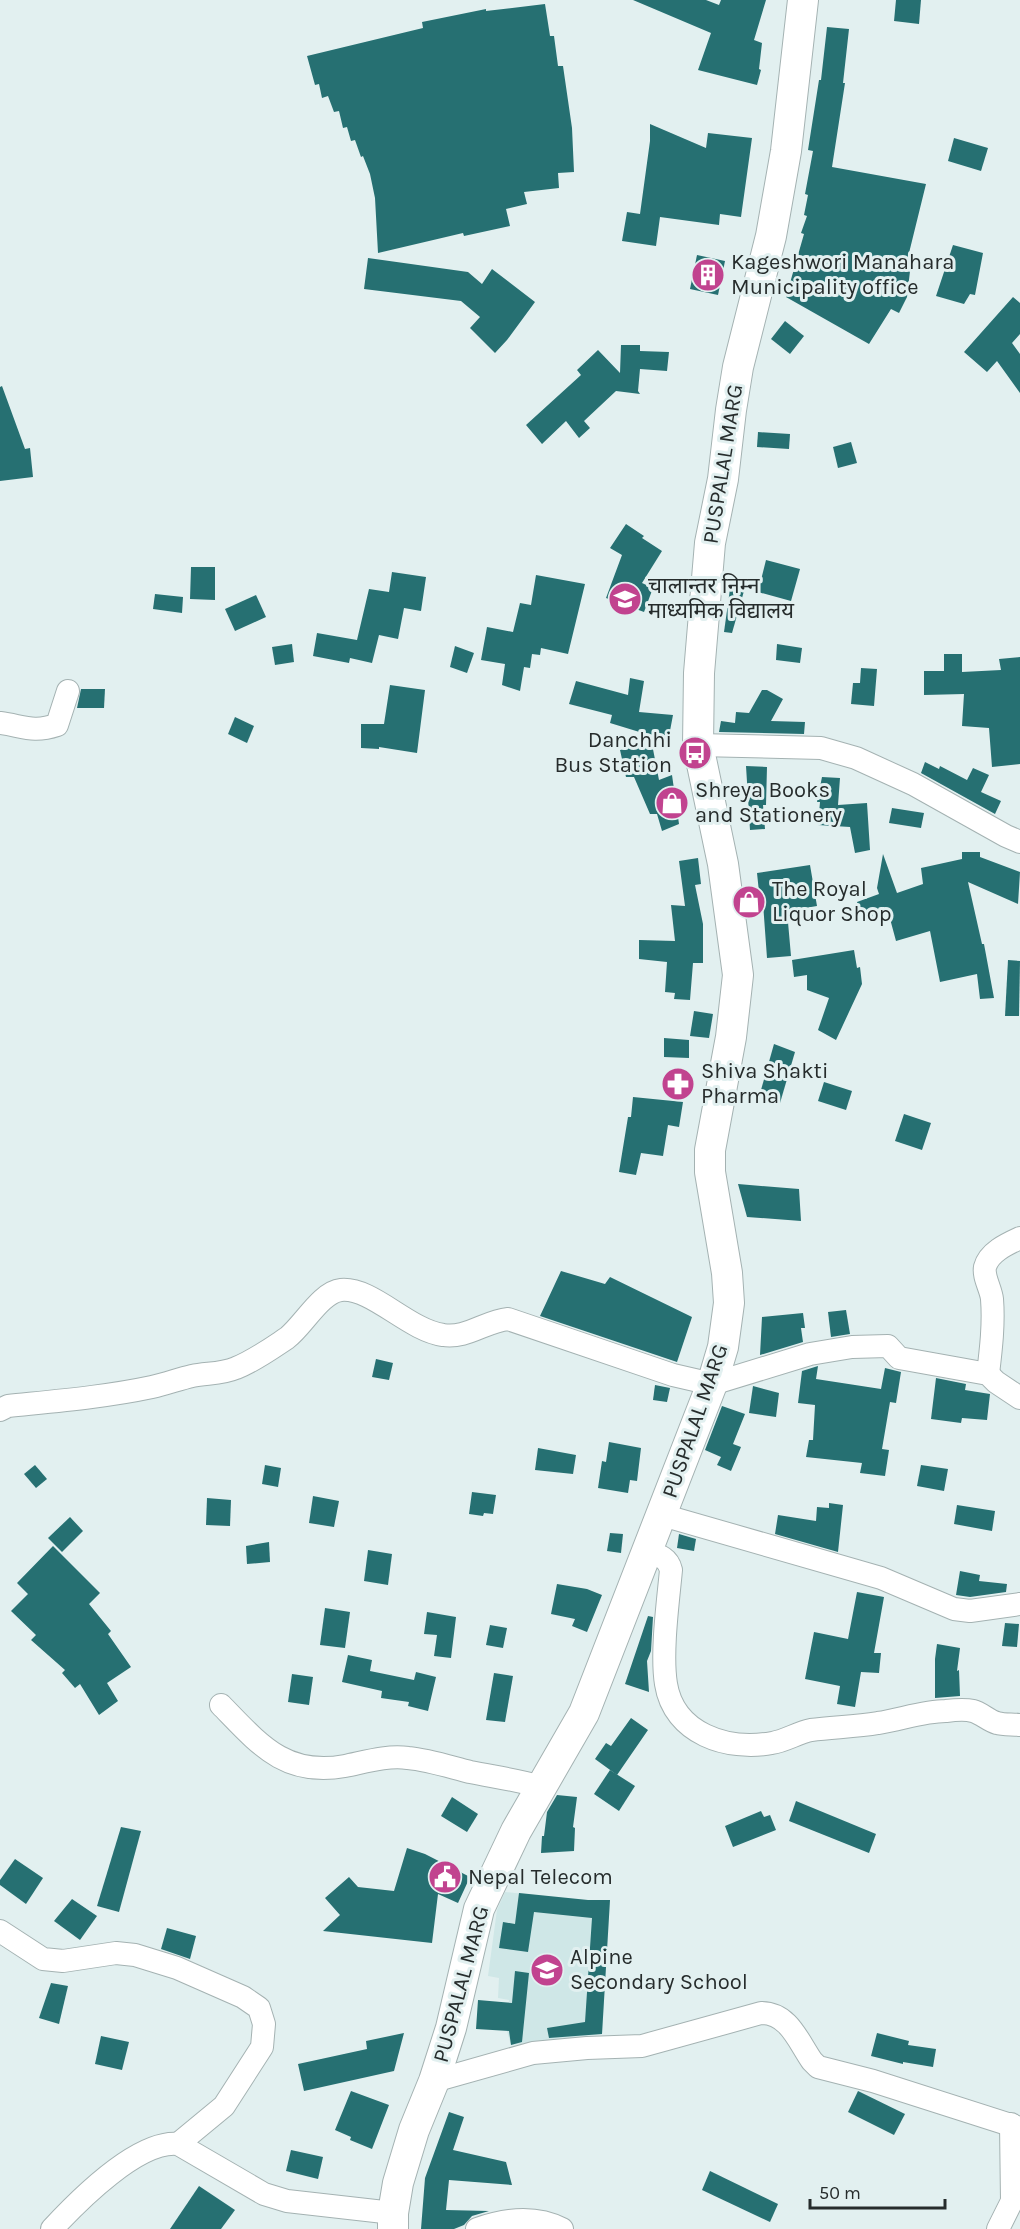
<svg xmlns="http://www.w3.org/2000/svg" width="1020" height="2229" font-family="Karla,'Noto Sans Devanagari',sans-serif">
<style>
.built{fill:#cfe7e7}
.building{fill:#267072}
.lines{fill:none;stroke-linecap:round;stroke-linejoin:round}
.minor-casing{stroke:#a4b2b2;stroke-width:24}
.major-casing{stroke:#a4b2b2;stroke-width:32}
.minor{stroke:#fff;stroke-width:22}
.major{stroke:#fff;stroke-width:30}
.labels{text-anchor:middle;dominant-baseline:central;stroke-width:6;stroke-linejoin:round;paint-order:stroke}
.poi-label{font-size:22px;fill:#262c2c;stroke:#e2f0f0;text-anchor:start}
.street-label{font-size:22px;fill:#262c2c;stroke:#e2f0f0}
</style>
<rect width="100%" height="100%" fill="#e2f0f0"/>
<polygon class="built" points="505,1892 592,1901 610,1900 602,2034 511,2045 506,2028 509,2000 498,1998 499,1978 488,1976 497,1910"/>
<g class="building">
<polygon points="633,0 706,0 719,5 721,0 766,0 754,40 762,43 759,69 761,70 757,85 698,70 711,33"/>
<polygon points="896,0 921,0 919,24 894,21"/>
<polygon points="545,4 550,36 554,36 558,66 563,66 572,128 574,172 558,173 559,188 524,192 527,204 506,209 510,226 464,236 463,233 378,253 375,198 370,174 363,156 361,157 355,140 351,141 347,127 343,128 339,111 334,112 328,96 322,98 319,84 315,85 307,56 423,28 422,22 486,9 486,11"/>
<polygon points="827,27 849,29 843,83 845,83 832,167 926,184 909,253 912,254 907,297 899,313 891,309 869,344 786,297 804,234 801,233 807,216 804,215 808,195 805,194 813,151 808,150 819,80 821,80"/>
<polygon points="650,124 706,148 708,133 752,138 741,217 720,214 719,225 660,217 656,246 622,241 627,212 640,214 650,141"/>
<polygon points="954,138 988,148 981,171 948,161"/>
<polygon points="953,245 983,253 975,295 970,294 964,304 936,296"/>
<polygon points="697,255 725,261 718,295 690,289"/>
<polygon points="368,258 468,272 482,284 492,269 535,302 507,340 495,353 470,328 480,317 461,301 364,289"/>
<polygon points="1013,297 1020,303 1020,334 1012,343 1020,354 1020,393 997,361 987,372 964,352"/>
<polygon points="785,321 804,336 790,354 771,339"/>
<polygon points="621,345 640,345 640,351 669,352 667,371 640,369 638,391 640,394 616,391 584,421 590,428 579,438 566,421 542,444 526,425 581,375 577,370 598,350 620,373"/>
<polygon points="2,386 25,449 30,448 33,477 0,481 0,387"/>
<polygon points="758,432 790,434 789,449 757,447"/>
<polygon points="851,442 857,463 838,468 833,447"/>
<polygon points="626,524 644,536 642,538 662,551 642,583 653,588 644,612 606,598 622,555 610,548"/>
<polygon points="766,560 800,569 791,601 758,592"/>
<polygon points="191,567 215,567 215,600 190,599"/>
<polygon points="392,572 426,577 421,611 404,608 398,639 379,635 372,663 350,658 349,663 313,656 317,633 357,640 369,589 389,592"/>
<polygon points="536,575 585,584 568,654 541,648 540,655 532,654 530,668 524,667 520,691 502,685 505,664 481,660 487,627 513,632 520,603 531,605"/>
<polygon points="730,589 744,591 732,633 724,632"/>
<polygon points="155,594 183,597 182,613 153,609"/>
<polygon points="256,595 266,617 235,631 225,609"/>
<polygon points="292,644 294,662 275,665 272,647"/>
<polygon points="777,644 802,648 800,663 776,660"/>
<polygon points="455,646 474,653 467,673 450,667"/>
<polygon points="944,654 962,654 962,672 1001,670 999,659 1020,657 1020,764 992,767 989,728 962,726 964,694 924,695 924,671 944,671"/>
<polygon points="861,668 877,669 874,706 851,704 853,683 860,683"/>
<polygon points="630,678 644,681 639,712 673,715 669,736 646,734 610,723 612,715 569,704 576,681 628,695"/>
<polygon points="390,685 425,690 417,753 379,747 379,749 361,748 361,724 384,724"/>
<polygon points="81,689 105,689 104,708 77,708"/>
<polygon points="762,690 767,690 783,699 771,721 805,722 804,734 719,732 721,721 735,723 736,712 749,713"/>
<polygon points="235,717 254,726 247,743 228,734"/>
<polygon points="652,744 659,780 672,775 679,824 662,831 657,814 650,814 634,777 626,777 620,750"/>
<polygon points="925,762 939,769 940,766 967,780 973,768 989,775 981,792 1001,801 995,814 921,773"/>
<polygon points="746,766 767,767 766,805 763,805 765,829 750,830"/>
<polygon points="822,777 840,778 838,805 867,803 870,850 855,853 850,827 818,825 820,802 817,802"/>
<polygon points="892,808 924,813 921,828 889,823"/>
<polygon points="962,852 980,852 980,857 1020,872 1018,904 968,882 982,944 984,944 994,998 980,999 977,974 940,982 930,931 896,941 889,915 864,923 857,902 879,894 877,888 883,854 897,893 923,884 921,868 962,859"/>
<polygon points="698,858 701,884 695,885 703,924 703,963 693,963 690,1000 674,999 675,993 665,992 667,962 639,959 639,940 675,941 671,905 685,906 679,861"/>
<polygon points="810,865 817,906 787,911 791,956 767,958 763,903 746,908 744,890 759,892 757,873"/>
<polygon points="854,950 857,968 860,967 862,984 836,1040 818,1030 829,998 807,990 807,975 794,977 792,960"/>
<polygon points="1008,960 1020,961 1019,1016 1005,1016"/>
<polygon points="694,1011 713,1014 709,1038 690,1036"/>
<polygon points="664,1038 689,1040 689,1058 664,1057"/>
<polygon points="774,1044 795,1052 780,1103 759,1097"/>
<polygon points="824,1082 852,1091 846,1110 818,1101"/>
<polygon points="633,1097 683,1102 679,1127 668,1125 663,1156 641,1153 636,1175 619,1172 628,1117 631,1117"/>
<polygon points="904,1114 931,1123 922,1150 895,1141"/>
<polygon points="738,1184 799,1189 801,1221 747,1217"/>
<polygon points="561,1271 605,1284 610,1277 692,1317 677,1362 540,1316"/>
<polygon points="846,1310 850,1334 831,1337 828,1312"/>
<polygon points="803,1313 805,1328 801,1328 803,1342 760,1355 762,1317"/>
<polygon points="376,1359 393,1363 389,1380 372,1377"/>
<polygon points="818,1366 816,1379 881,1389 885,1368 901,1372 896,1403 890,1402 882,1449 889,1450 885,1476 860,1473 862,1463 806,1457 809,1440 813,1440 815,1405 798,1403 802,1371"/>
<polygon points="936,1378 966,1384 965,1390 990,1394 987,1420 962,1418 961,1423 931,1419"/>
<polygon points="655,1385 670,1388 667,1402 653,1400"/>
<polygon points="753,1386 779,1393 776,1417 749,1413"/>
<polygon points="722,1406 745,1414 733,1444 741,1447 731,1471 717,1465 721,1457 705,1450"/>
<polygon points="609,1442 641,1448 637,1481 630,1480 628,1493 598,1488 602,1461 606,1462"/>
<polygon points="538,1448 576,1455 573,1474 535,1470"/>
<polygon points="35,1465 47,1479 36,1488 24,1474"/>
<polygon points="265,1465 281,1468 278,1487 262,1484"/>
<polygon points="921,1465 948,1469 944,1491 917,1486"/>
<polygon points="472,1492 496,1495 493,1514 484,1513 483,1516 469,1514"/>
<polygon points="313,1496 339,1501 334,1527 309,1523"/>
<polygon points="207,1498 231,1500 230,1526 206,1525"/>
<polygon points="829,1503 843,1505 838,1552 775,1534 778,1515 816,1521 817,1507 829,1508"/>
<polygon points="957,1505 995,1511 992,1531 954,1524"/>
<polygon points="70,1517 83,1531 62,1552 48,1538"/>
<polygon points="610,1533 623,1534 621,1553 607,1551"/>
<polygon points="679,1534 696,1539 694,1551 677,1548"/>
<polygon points="269,1542 270,1562 247,1564 246,1546"/>
<polygon points="53,1546 100,1593 89,1604 111,1631 108,1634 131,1667 107,1683 118,1701 99,1715 80,1684 75,1688 62,1673 65,1670 31,1640 36,1635 11,1611 28,1594 17,1583"/>
<polygon points="368,1550 392,1554 388,1585 364,1581"/>
<polygon points="960,1571 980,1575 979,1581 1007,1584 1006,1592 970,1597 956,1595"/>
<polygon points="557,1584 587,1589 602,1595 587,1632 572,1626 575,1619 551,1614"/>
<polygon points="857,1592 884,1597 874,1653 881,1653 879,1673 861,1672 855,1707 837,1704 840,1686 805,1679 814,1632 848,1639"/>
<polygon points="325,1608 350,1612 345,1648 320,1645"/>
<polygon points="427,1612 456,1617 451,1658 434,1656 437,1635 424,1634"/>
<polygon points="648,1616 653,1617 651,1651 647,1661 649,1692 625,1684"/>
<polygon points="1005,1623 1019,1624 1017,1647 1002,1646"/>
<polygon points="490,1625 507,1628 503,1648 486,1645"/>
<polygon points="937,1644 960,1648 957,1671 959,1670 960,1696 935,1698 935,1659"/>
<polygon points="348,1655 372,1660 370,1671 414,1680 416,1672 436,1677 428,1711 408,1706 409,1702 381,1698 382,1691 342,1682"/>
<polygon points="494,1673 513,1676 505,1722 486,1720"/>
<polygon points="292,1674 313,1677 309,1705 288,1702"/>
<polygon points="631,1718 648,1730 617,1775 595,1759 606,1743 611,1746"/>
<polygon points="610,1770 635,1786 619,1811 594,1794"/>
<polygon points="557,1795 577,1797 573,1827 575,1828 574,1851 541,1853 542,1836 544,1836 547,1812"/>
<polygon points="452,1797 478,1814 467,1832 441,1816"/>
<polygon points="796,1801 876,1834 869,1853 789,1821"/>
<polygon points="761,1811 764,1817 770,1815 776,1830 733,1847 725,1826"/>
<polygon points="121,1827 141,1831 119,1912 97,1906"/>
<polygon points="407,1848 425,1854 470,1877 458,1903 438,1894 432,1943 323,1931 340,1915 325,1898 349,1877 358,1887 394,1891"/>
<polygon points="15,1859 43,1878 26,1904 0,1885 0,1880"/>
<polygon points="519,1893 588,1900 610,1900 602,2034 549,2038 547,2028 585,2022 592,1918 534,1912 528,1952 499,1948 503,1922 515,1924"/>
<polygon points="72,1899 97,1916 80,1940 54,1921"/>
<polygon points="167,1928 196,1936 190,1959 161,1949"/>
<polygon points="515,1971 529,1973 522,2042 511,2045 509,2031 476,2029 478,2000 512,2003"/>
<polygon points="51,1983 68,1986 59,2024 39,2018"/>
<polygon points="404,2033 394,2071 304,2091 298,2064 367,2049 366,2041"/>
<polygon points="877,2033 909,2041 908,2045 936,2049 933,2067 903,2062 903,2064 871,2056"/>
<polygon points="101,2036 129,2042 122,2070 95,2064"/>
<polygon points="351,2091 389,2105 372,2149 350,2140 351,2137 335,2130"/>
<polygon points="858,2091 905,2114 894,2135 848,2112"/>
<polygon points="449,2112 464,2117 453,2150 506,2162 512,2185 449,2180 446,2210 489,2211 472,2216 464,2225 454,2229 421,2229 425,2178"/>
<polygon points="291,2150 323,2157 318,2179 286,2171"/>
<polygon points="710,2171 778,2204 770,2222 702,2190"/>
<polygon points="199,2186 235,2210 221,2229 170,2229"/>
</g>
<g class="lines">
<g class="minor-casing">
<g id="minor">
<path d="M0,723c23,3 33,10 57,2l11,-34"/>
<polyline points="698,745 821,748 856,758 913,784 1006,836 1020,842"/>
<path d="M988,1374c3,-25 6,-50 4,-75 -1,-10 -9,-22 -7,-32 4,-15 22,-23 35,-29"/>
<path d="M0,1410l8,-4c48,-5 97,-9 144,-19 14,-3 27,-8 40,-11 15,-3 30,-2 44,-8 18,-7 36,-20 51,-30 16,-12 34,-46 54,-48 31,-3 67,40 102,45 23,4 43,-14 65,-16l165,56 39,9 98,-30 42,-7 36,-1 11,12 89,16 8,8 24,16"/>
<polyline points="662,1515 881,1578 954,1609 970,1611 1020,1604"/>
<path d="M646,1551c12,4 22,6 25,19 -3,32 -10,83 -5,114 8,50 61,67 106,59 13,-2 25,-10 39,-13 22,-3 45,-3 67,-7 22,-3 45,-12 68,-12 8,-1 19,-2 27,0 8,2 16,10 24,12 7,2 16,1 23,2"/>
<path d="M221,1705c38,39 64,72 124,61 20,-4 42,-11 63,-8 21,2 42,9 62,14 25,5 48,8 72,15"/>
<polyline points="0,1931 43,1959 63,1961 116,1953 135,1955 177,1968 243,1997 259,2008 264,2024 262,2047 224,2106 178,2144"/>
<path d="M434,2081l99,-28 54,-5 55,-2 119,-33c28,0 37,28 51,48l6,6 55,14 147,47"/>
<path d="M52,2229c26,-28 86,-89 126,-85l86,50 23,7 106,12"/>
<path d="M477,2229c28,-10 58,-14 85,0"/>
<polyline points="998,2229 1012,2201 1011,2124"/>
</g>
</g>
<g class="major-casing">
<polyline id="major" points="393,2229 393,2213 398,2183 414,2130 434,2081 451,2028 479,1909 516,1831 584,1713 712,1384 723,1347 729,1303 727,1273 710,1172 710,1150 731,1037 738,975 723,864 698,745 699,673 710,543 723,479 731,410 738,367 771,236 786,151 803,0"/>
</g>
<use href="#minor" class="minor"/>
<use href="#major" class="major"/>
</g>
<defs>
<g id="building-disc" transform="scale(1.725)"><circle r="9.5" fill="#c1438f" stroke="#e2f0f0"/><path d="M-4-6H4V6H1V3H-1V6H-4ZM-2.5-4.3h1.7v1.8h-1.7ZM.8-4.3h1.7v1.8H.8ZM-2.5-1h1.7V.8h-1.7ZM.8-1h1.7V.8H.8Z" fill="#fff"/></g>
<g id="school-disc" transform="scale(1.725)"><circle r="9.5" fill="#c1438f" stroke="#e2f0f0"/><path d="M0-5L7-2L0 1L-7-2ZM-4 1L0 2.5L4 1V4Q0 6-4 4Z" fill="#fff"/></g>
<g id="bus-disc" transform="scale(1.725)"><circle r="9.5" fill="#c1438f" stroke="#e2f0f0"/><path d="M-5-6H5V4H4V6H2V4H-2V6H-4V4H-5ZM-3.5-4V0h7V-4ZM-3.5 1.2v1.5H-2V1.2ZM2 1.2v1.5H3.5V1.2Z" fill="#fff"/></g>
<g id="shop-disc" transform="scale(1.725)"><circle r="9.5" fill="#c1438f" stroke="#e2f0f0"/><path d="M-5-2.5h2.3a2.7 3.5 0 0 1 5.4 0H5L5.5 6h-11ZM-1.5-2.5h3a1.5 2.3 0 0 0-3 0Z" fill="#fff"/></g>
<g id="pharmacy-disc" transform="scale(1.725)"><circle r="9.5" fill="#c1438f" stroke="#e2f0f0"/><path d="M-2-6h4v4h4v4h-4v4h-4v-4h-4v-4h4Z" fill="#fff"/></g>
<g id="civic-disc" transform="scale(1.725)"><circle r="9.5" fill="#c1438f" stroke="#e2f0f0"/><path d="M-.6-6.5H3V-4.5H.6V-3L4-1V1h2V6H-6V1h2V-1L-.6-3ZM-1.2 2.5V6h2.4V2.5Z" fill="#fff"/></g>
</defs>
<g fill-rule="evenodd">
<use href="#building-disc" x="708" y="275"/>
<use href="#school-disc" x="625" y="599"/>
<use href="#bus-disc" x="695" y="753"/>
<use href="#shop-disc" x="672" y="803"/>
<use href="#shop-disc" x="749" y="902"/>
<use href="#pharmacy-disc" x="678" y="1084"/>
<use href="#civic-disc" x="445" y="1877"/>
<use href="#school-disc" x="547" y="1970"/>
</g>
<g class="labels">
<g class="poi-label">
<text x="731" y="262">Kageshwori Manahara<tspan x="731" dy="25">Municipality office</tspan></text>
<text x="648" y="586">चालान्तर निम्न<tspan x="648" dy="25">माध्यमिक विद्यालय</tspan></text>
<text x="672" y="740" text-anchor="end">Danchhi<tspan x="672" dy="25">Bus Station</tspan></text>
<text x="695" y="790">Shreya Books<tspan x="695" dy="25">and Stationery</tspan></text>
<text x="772" y="889">The Royal<tspan x="772" dy="25">Liquor Shop</tspan></text>
<text x="701" y="1071">Shiva Shakti<tspan x="701" dy="25">Pharma</tspan></text>
<text x="468" y="1877">Nepal Telecom</text>
<text x="570" y="1957">Alpine<tspan x="570" dy="25">Secondary School</tspan></text>
</g>
<g class="street-label">
<text transform="translate(723 464) rotate(-81)">PUSPALAL MARG</text>
<text transform="translate(695 1421) rotate(-71)">PUSPALAL MARG</text>
<text transform="translate(461 1984) rotate(-75)">PUSPALAL MARG</text>
</g>
</g>
<path d="M810 2199v9h135v-9" fill="none" stroke="#262c2c" stroke-width="3"/>
<text x="819" y="2199" font-size="18" fill="#262c2c" stroke="#e2f0f0" stroke-width="4.5" paint-order="stroke">50 m</text>
</svg>
